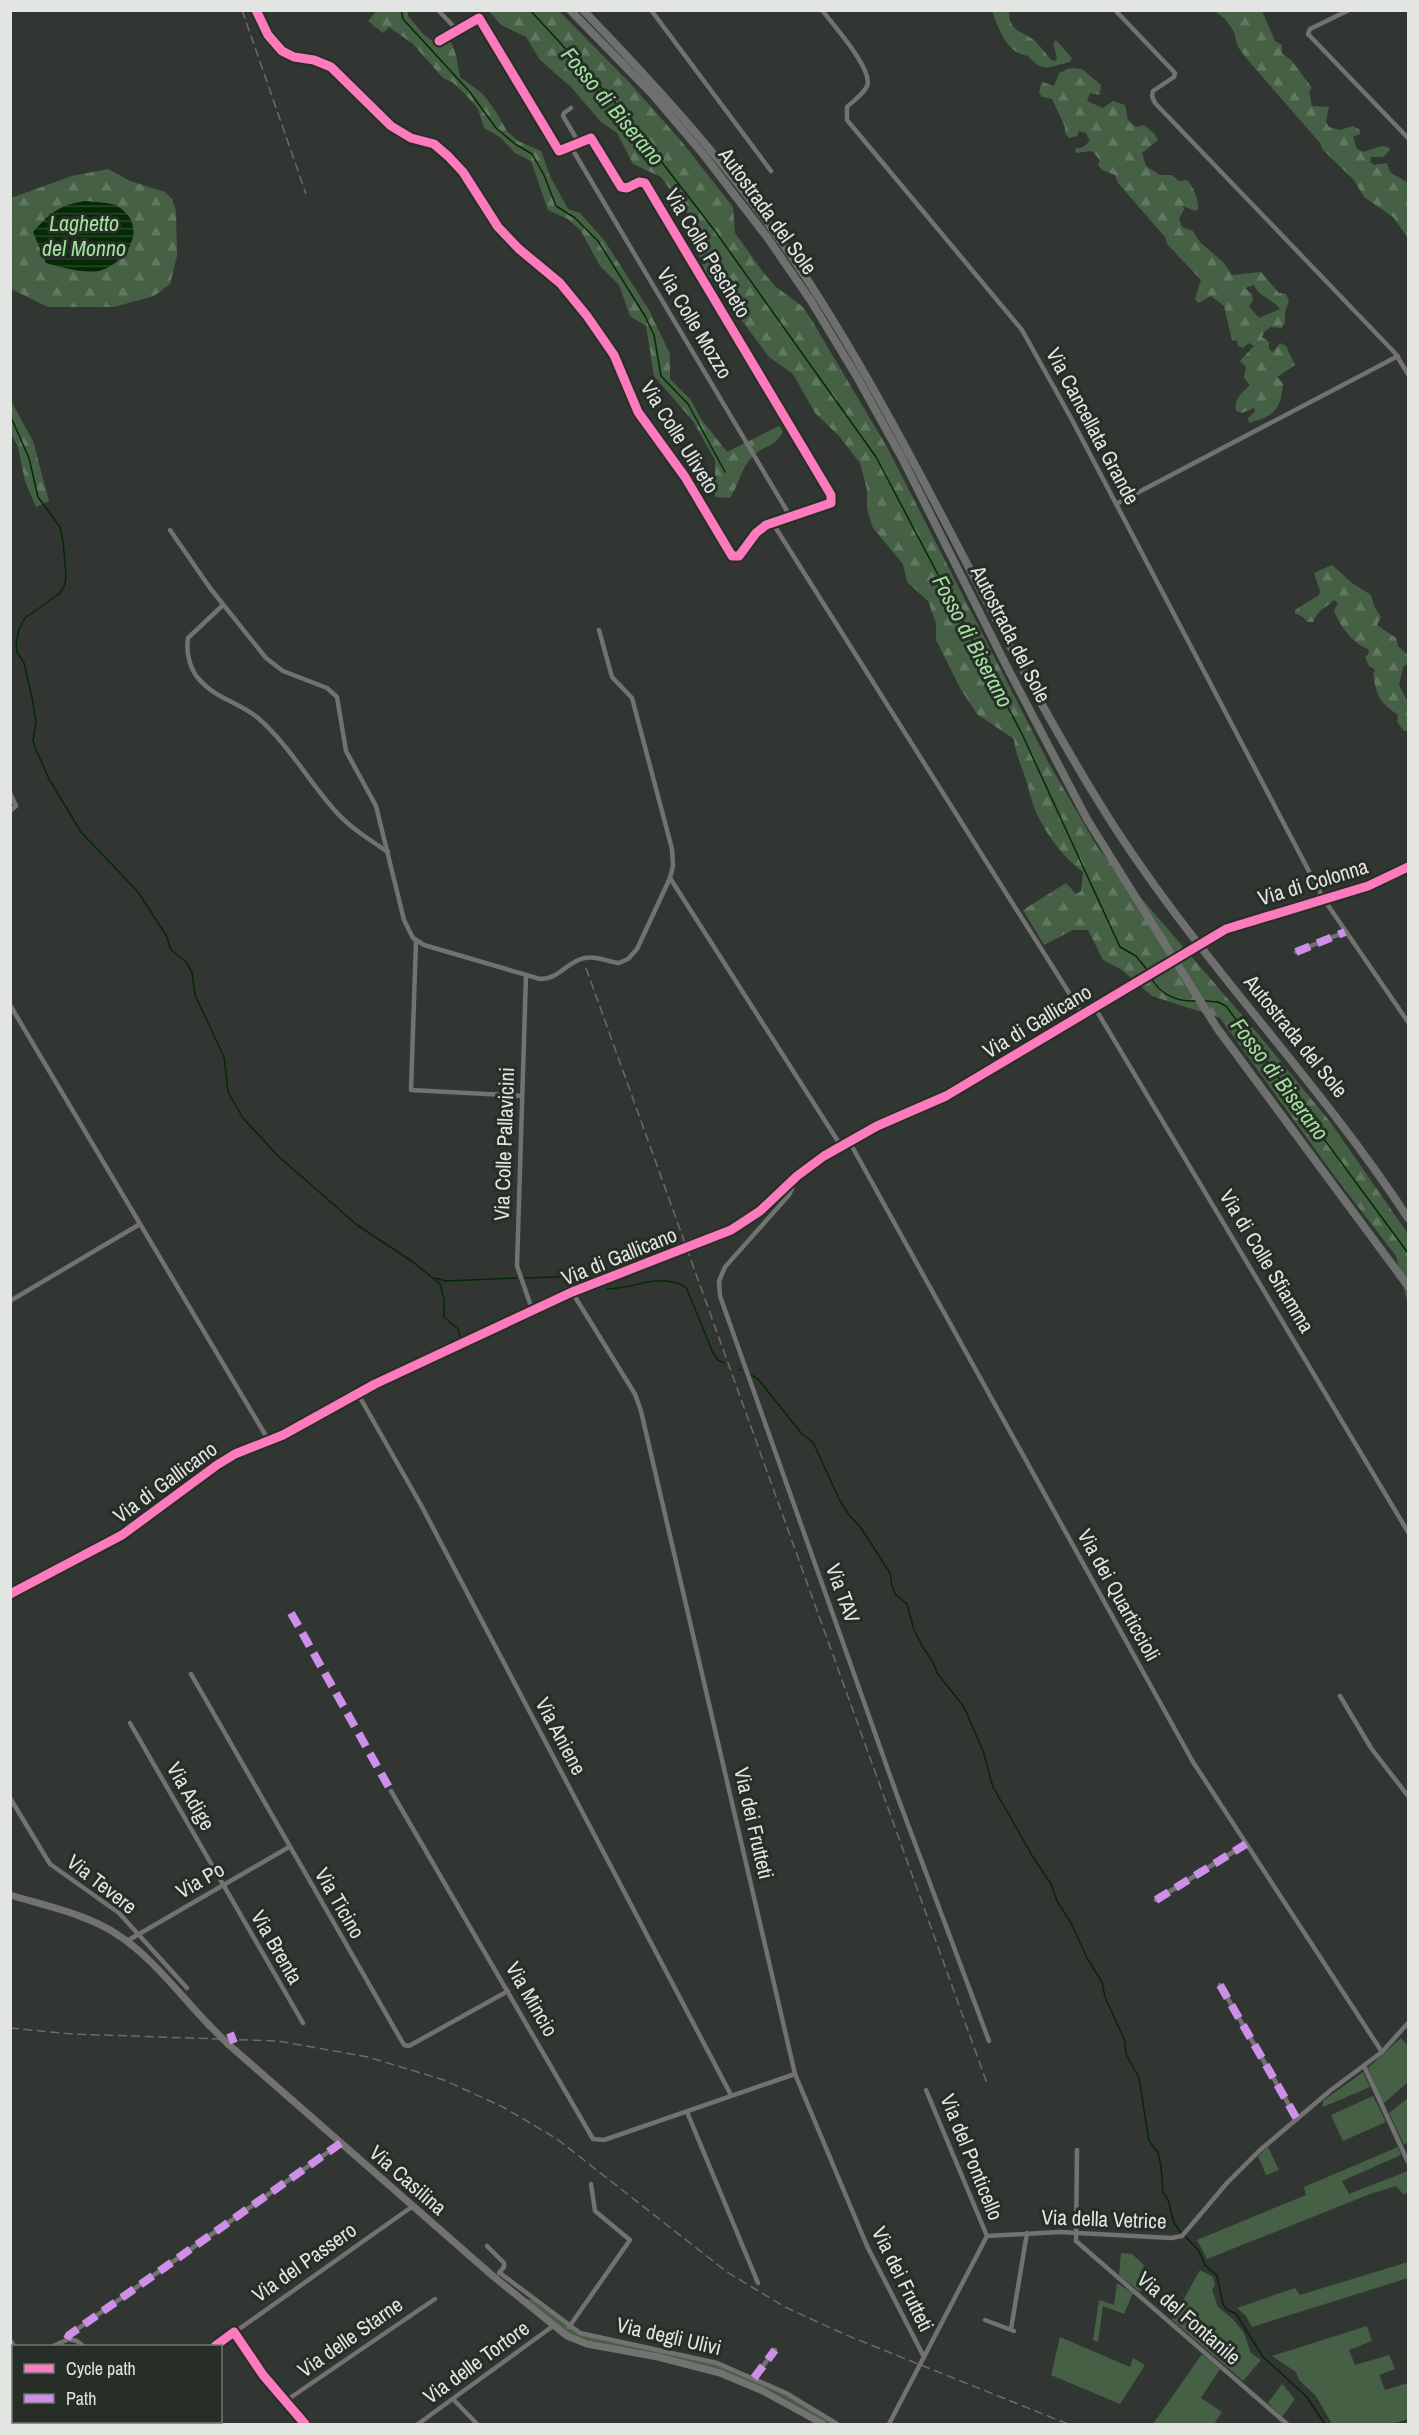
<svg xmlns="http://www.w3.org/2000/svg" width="1419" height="2435" font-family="'Archivo Narrow',sans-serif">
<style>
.grass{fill:#466045}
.forest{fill:url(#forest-firs);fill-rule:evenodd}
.water{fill:url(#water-rules)}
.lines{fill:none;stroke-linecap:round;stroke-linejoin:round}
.stream{stroke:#042904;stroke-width:1.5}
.minor{stroke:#717271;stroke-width:4.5}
.tertiary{stroke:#717271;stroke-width:5}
.primary{stroke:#727371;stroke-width:7}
.motorway{stroke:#6e706e;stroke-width:8}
.rail{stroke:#696c68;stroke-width:1.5;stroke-dasharray:9 4.5;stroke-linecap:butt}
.tertiary-bridge{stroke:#717271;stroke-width:5}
.primary-bridge{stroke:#727371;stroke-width:7}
.quiet{stroke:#ce8fe9;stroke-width:8;stroke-dasharray:15 8;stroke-linecap:butt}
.cycleway-casing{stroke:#272d27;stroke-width:13}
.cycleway{stroke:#fd7abc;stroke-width:9}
.labels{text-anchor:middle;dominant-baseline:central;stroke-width:6;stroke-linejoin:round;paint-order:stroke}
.street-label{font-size:21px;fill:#e2e5e1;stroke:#272d27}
.water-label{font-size:22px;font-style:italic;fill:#a1e29d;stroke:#272d27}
</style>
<defs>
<pattern id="forest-firs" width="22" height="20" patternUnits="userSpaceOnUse" patternTransform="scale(1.5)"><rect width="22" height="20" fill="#466045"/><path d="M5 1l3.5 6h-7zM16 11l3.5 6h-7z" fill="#607760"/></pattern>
<pattern id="water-rules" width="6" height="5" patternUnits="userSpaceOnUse" patternTransform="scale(1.5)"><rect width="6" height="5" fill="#042904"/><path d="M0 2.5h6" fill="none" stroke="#284828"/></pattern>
</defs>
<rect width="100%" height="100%" fill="#323632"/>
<g class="grass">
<polygon points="1401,2038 1408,2046 1408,2082 1383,2104 1368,2068"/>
<polygon points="1363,2072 1370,2087 1323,2107 1323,2101"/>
<polygon points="1373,2096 1386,2122 1343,2141 1331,2115"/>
<polygon points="1408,2098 1408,2142 1404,2145 1389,2113"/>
<polygon points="1268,2147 1279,2170 1266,2175 1258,2156"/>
<polygon points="1398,2147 1401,2155 1342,2181 1349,2194 1408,2171 1408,2192 1404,2195 1396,2186 1370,2194 1207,2259 1197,2240 1306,2195 1304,2187"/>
<polygon points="1121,2253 1132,2254 1144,2265 1143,2269 1148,2273 1140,2292 1119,2275"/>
<polygon points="1408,2262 1408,2278 1252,2327 1246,2316 1237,2308 1295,2288 1300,2295"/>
<polygon points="1200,2270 1213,2277 1215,2285 1212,2290 1218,2307 1233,2319 1244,2333 1251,2353 1261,2360 1243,2381 1172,2320"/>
<polygon points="1117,2283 1133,2293 1124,2314 1103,2306 1098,2342 1093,2340 1099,2300 1114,2305"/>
<polygon points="523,2298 533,2300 577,2333 715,2363 778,2391 835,2424 829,2424 775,2393 719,2369 577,2338 568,2334"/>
<polygon points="1367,2326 1372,2341 1349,2350 1355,2365 1389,2355 1395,2369 1379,2375 1385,2390 1408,2383 1408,2419 1392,2424 1332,2424 1316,2396 1299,2380 1296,2372 1272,2356"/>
<polygon points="1060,2337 1130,2367 1133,2358 1145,2365 1120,2404 1051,2375"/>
<polygon points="1202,2354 1220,2369 1201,2398 1222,2412 1214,2424 1153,2424"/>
<polygon points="1282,2384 1295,2399 1282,2417 1268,2403"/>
</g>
<g class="forest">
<path d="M376,11h32v5l16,19 13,9 13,-5 6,16 4,22 23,17 13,18 11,19 11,10 23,10 9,25 18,33 12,4 24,27 45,70 21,44v25l21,21 10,19 26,33 52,-26 4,6c-9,16 -19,13 -30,24 -12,12 -14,28 -23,42l-15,-1v-37l-22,-39 -39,-45 -8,-50 -16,-10 -11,-31 -19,-19 -19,-35 -13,-12 -20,-9 -17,-49 -16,-8 -15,-16 -16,-9 -6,-19 -13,-15 -13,-12 -9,-4 -30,-34 -24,-17 -6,6 -15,-12z"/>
<path d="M489,11h70l70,71 53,60 51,65 2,26 28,39 13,15 27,20 8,12 76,128 161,315 50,86 161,187 72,88 77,111v71l-12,-49 -60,-78 -116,-160 -68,-22 -30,-26 -19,-10 -15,-30h-15l-29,15 -21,-35 43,-27 10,11 5,-3 2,-19c-19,-14 -36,-36 -46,-58 -6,-12 -8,-27 -13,-40 -4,-12 -9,-22 -10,-35l-37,-25 -17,-26 -24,-48v-17l-8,-22 -21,-19 -4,-18 -30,-36 -6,-19v-19l-7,-27 -22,-28 -23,-22 -22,-39 -24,-17 -64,-86 -10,-27v-16l-5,-11 -29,-40 -28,-13 -16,-31 -17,-12 -29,-34 -31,-27 -14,-23 -25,-12z"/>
<path d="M992,11h17c0,22 13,19 26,30 6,6 11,13 16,19l4,1 2,-3 -4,-15 3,-3 16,18 -2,4c-18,3 -26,13 -42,-6 -22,-3 -29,-27 -36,-45z"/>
<polygon points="1215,11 1262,11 1275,41 1282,45 1282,53 1292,61 1312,88 1309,91 1312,106 1329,107 1326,122 1329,127 1340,130 1353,126 1360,130 1360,134 1353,137 1357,149 1363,152 1382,146 1388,147 1390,150 1383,157 1371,157 1370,162 1374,165 1387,163 1390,172 1408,183 1408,238 1393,217 1364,197 1354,180 1323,150 1320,143 1247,59 1238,47 1234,32 1226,20"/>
<path d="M1071,68l11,1 19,16 -1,10 -10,-2 -3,8 16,7 10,-7 12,4 3,15 8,7 8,-2 10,8 4,7 -16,13 4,13 14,9h12l7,6 8,-1c7,8 11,18 11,29l-3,2 -12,-5 1,4 -5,8 3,9 11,4 7,11 24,21 8,12 29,-3 18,21 7,1 3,7 -4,11v11l-4,5 -10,-1 -6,4 -3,6 7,5v7l4,3 7,-9 6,3 9,19 -18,12 6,6c-2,27 -9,33 -34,40l-1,-5 7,-6 -1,-4 -12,5 -6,-2c-2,-13 5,-17 14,-26l-6,-8 2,-10 -6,-6 14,-15 -5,-3 -6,5 -5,-2 -1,-5 -5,-1 -8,-34 -13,-10 -13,7 -3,-4 6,-19 -34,-36 -2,-7 -47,-54 -3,-8 -13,-5 -4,-5 2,-5 -8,-9 -16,2 -1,-4 8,-2 7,-6 -4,-8 -7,-2 -2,5 -8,2 -4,-5v-6l-13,-28 -10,-2 -3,-5 3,-10 12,4 5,-13zM1254,285c5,12 19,14 26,24l-21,9 -10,-12 4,-6 -1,-6 -7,-6z"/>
<polygon points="108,169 130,181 165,192 172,199 176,211 177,256 170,284 154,296 114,307 48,307 11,289 11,198 72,176"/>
<polygon points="11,401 33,441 49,501 36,507 25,481 18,447 11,434"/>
<path d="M1332,565l20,18 19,12 3,11 7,11 -4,8 19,13 2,8 10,9v8l-5,4 -4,18 9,17v29h-4l-7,-9 1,-7c-18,-13 -21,-17 -25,-41l2,-4 -6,-4 -4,-9 4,-4 -1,-4c-15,-5 -28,-23 -34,-38l4,-8 -4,-3c-8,8 -17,10 -21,22h-6l-4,-5 -8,-4v-3l24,-15 1,-4 -6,-18z"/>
</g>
<path class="water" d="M85,201c9,1 25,1 32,5 32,19 12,54 -15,64 -13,5 -43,-3 -56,-7l-13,-31c17,-19 26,-27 52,-31z"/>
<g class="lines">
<g class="stream">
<polyline points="401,10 403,19 469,91 496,128 515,144 532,154 544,175 556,206 575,218 598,241 645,316 654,335 661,376 688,404 725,472"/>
<polyline points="530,10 619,107 639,138 657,156 715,231 876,457 1022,734 1120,947 1136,956 1148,971"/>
<polyline points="10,415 29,458 38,497 60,527 63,542 66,574 65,585 59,594 25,618 19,629 16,644 17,652 24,663 32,698 36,722 33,740 35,747 49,779 81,832 138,892 166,935 171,950 186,962 192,972 195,995 224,1057 228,1092 243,1118 277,1155 357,1225 413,1262 440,1284 444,1299 444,1317 458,1329 461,1340"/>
<path d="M1150,976c10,19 26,26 47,25"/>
<polyline points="1205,1001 1218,1002 1226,1006 1408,1253"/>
<polyline points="435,1278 446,1281 517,1278"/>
<polyline points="524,1278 557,1277 571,1274"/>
<path d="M607,1289c27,0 52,-17 79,-2l27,66 5,7 6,3"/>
<polyline points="739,1370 741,1370"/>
<polyline points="751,1375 758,1379 802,1434 813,1442 839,1499 849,1515 861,1528 890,1573 892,1586 896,1595 907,1604 914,1630 924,1649 933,1662 937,1673 964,1707 983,1751 993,1787 1033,1857 1051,1884 1057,1901 1071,1923 1087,1958 1102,1982 1105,1997 1125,2041 1126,2054 1139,2078 1149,2141 1158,2153 1161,2166 1163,2192 1168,2200 1174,2223 1181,2233"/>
<polyline points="1185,2236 1199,2251 1205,2265 1217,2276 1223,2304 1226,2309 1236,2314 1263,2357 1306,2396 1325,2424"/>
</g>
<g class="minor">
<polyline points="256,10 268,35 282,51 294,57 314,60 331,67 391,126 411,138 434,144 448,156 463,172 498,227 519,249 560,283 587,316 614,355 638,412 685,477 732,556 739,556 756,533 766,525 831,503 831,495 645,183 639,182 627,188 621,187 591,138 559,151 479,18 439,41"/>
<polyline points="438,10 457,30"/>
<polyline points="651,10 771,171"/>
<path d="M822,10c11,15 52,60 45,76 -4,9 -13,14 -20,21v13l175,210 49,88 252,480 85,124"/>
<polyline points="1115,10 1175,73 1174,77 1153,91 1152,96 1155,103 1395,353 1408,374"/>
<polyline points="1349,10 1310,29 1308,34 1408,138"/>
<polyline points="571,108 564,113 563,116 579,143"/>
<polyline points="571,147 790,516"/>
<polyline points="1116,504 1398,356"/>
<polyline points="772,522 1083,1015"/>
<path d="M170,530l40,58 56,70 17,13 44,17 10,9 9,54 30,55 28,114 9,18 11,7 116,34c20,0 27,-18 45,-21 12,-3 22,4 34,5l9,-4 9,-10 33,-71 3,-12 -1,-17 -40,-151 -20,-21 -13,-47"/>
<path d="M223,605l-35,33c-2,13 1,28 9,39 19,23 41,24 61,41 29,25 48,59 73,88 15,19 37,33 57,46"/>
<polyline points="10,793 16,806 10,811"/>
<polyline points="670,878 841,1146"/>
<polyline points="416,941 411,1090 522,1096"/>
<polyline points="1296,952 1345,932"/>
<polyline points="526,975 517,1266 533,1312"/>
<polyline points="10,1005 269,1441"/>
<polyline points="1095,1008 1408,1532"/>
<polyline points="849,1141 1193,1762 1382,2052"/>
<polyline points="798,1175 789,1195 725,1267 719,1281 720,1296 898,1798 989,2041"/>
<polyline points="572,1292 635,1394 641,1411 795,2074 867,2246 924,2357"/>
<polyline points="10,1301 140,1224"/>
<polyline points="358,1394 421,1505 731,2095"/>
<polyline points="191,1674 404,2045 409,2046 508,1991"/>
<polyline points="1340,1696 1371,1748 1408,1796"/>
<polyline points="130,1723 303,2023"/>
<polyline points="391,1791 593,2139 604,2140 795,2074"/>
<polyline points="10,1798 50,1864 119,1913 187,1988"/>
<polyline points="1156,1900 1246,1844"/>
<polyline points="127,1941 289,1847"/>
<polyline points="1220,1985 1297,2119"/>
<polyline points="1364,2066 1408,2162"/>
<polyline points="926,2090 987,2236"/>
<polyline points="687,2112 758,2283"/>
<polyline points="1077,2150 1076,2241 1287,2424"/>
<polyline points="487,2246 504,2263 504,2267 499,2273"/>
<polyline points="500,2273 580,2333 717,2363 786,2393 837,2424"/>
<polyline points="985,2320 1014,2331"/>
<polyline points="569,2327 630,2240 595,2211 591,2184"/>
<polyline points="1011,2329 1027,2233"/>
<polyline points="234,2332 263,2375 305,2424"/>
<polyline points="67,2339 69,2335 341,2143"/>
<polyline points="10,2340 14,2346"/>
<polyline points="53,2346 69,2339 77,2341 83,2346"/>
<polyline points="215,2346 413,2206"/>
<polyline points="754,2378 775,2350"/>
<polyline points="453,2399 477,2424"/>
<polyline points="284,2402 435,2299"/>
<polyline points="418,2424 553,2326"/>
<polyline points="889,2424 987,2236 1059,2232 1171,2238 1182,2236 1227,2183 1259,2151 1331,2090 1382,2052 1408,2023"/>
</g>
<g class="tertiary">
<polyline points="1227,928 1368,886 1408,867"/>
<polyline points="704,1242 731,1230 751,1218 798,1175 824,1156 877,1126 946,1096 1139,980"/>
<polyline points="10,1594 122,1535 230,1457 283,1435 375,1384 572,1292 670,1254"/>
</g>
<g class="primary">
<path d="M10,1895c36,11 77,19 108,40 33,21 63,61 91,90"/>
<polyline points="228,2044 494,2277 567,2336 587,2344 658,2357 720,2373 763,2391 823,2424"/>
</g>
<g class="motorway">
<polyline points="570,10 652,94 703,154 767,237 811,301 857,377 902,458 1006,665 1087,819 1217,1028 1408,1286"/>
<path d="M583,10c88,91 171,184 238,291 102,162 178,340 279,503 90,147 214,270 308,414"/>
</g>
<g class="rail">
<polyline points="242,10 306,194"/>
<polyline points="586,968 988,2086"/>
<polyline points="10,2028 72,2034 278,2041 368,2057 444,2080 503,2107 557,2139 727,2272 785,2307 846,2335 1068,2424"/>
</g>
<g class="tertiary-bridge">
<polyline points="1139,980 1227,928"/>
<polyline points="670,1254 704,1242"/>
</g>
<polyline class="primary-bridge" points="209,2025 228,2044"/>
<g class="quiet">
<polyline points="1296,952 1345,932"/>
<polyline points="291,1613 391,1791"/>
<polyline points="1156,1900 1246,1844"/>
<polyline points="1220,1985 1297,2119"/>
<polyline points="230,2033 234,2043"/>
<polyline points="67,2339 69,2335 341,2143"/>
<polyline points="754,2378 775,2350"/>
</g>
<g class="cycleway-casing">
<g id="cycleway">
<polyline points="256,10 268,35 282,51 294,57 314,60 331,67 391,126 411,138 434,144 448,156 463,172 498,227 519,249 560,283 587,316 614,355 638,412 685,477 732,556 739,556 756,533 766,525 831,503 831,495 645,183 639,182 627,188 621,187 591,138 559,151 479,18 439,41"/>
<polyline points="10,1594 122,1535 217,1465 235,1454 283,1435 375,1384 572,1292 731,1230 760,1211 797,1176 824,1156 877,1126 946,1096 1226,929 1368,886 1408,867"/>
<polyline points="215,2346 234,2332 263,2375 305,2424"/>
</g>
</g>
<use href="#cycleway" class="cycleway"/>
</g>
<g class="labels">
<g class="street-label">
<text transform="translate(768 211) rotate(54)">Autostrada del Sole</text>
<text transform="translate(708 253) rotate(59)">Via Colle Pescheto</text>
<text transform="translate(695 323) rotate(59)">Via Colle Mozzo</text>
<text transform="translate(1093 426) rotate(62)">Via Cancellata Grande</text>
<text transform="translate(680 437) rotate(58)">Via Colle Uliveto</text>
<text transform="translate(1011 634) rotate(63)">Autostrada del Sole</text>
<text transform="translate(1313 882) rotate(-17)">Via di Colonna</text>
<text transform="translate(1037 1021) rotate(-31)">Via di Gallicano</text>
<text transform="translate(1296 1036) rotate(51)">Autostrada del Sole</text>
<text transform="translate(504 1144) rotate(-88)">Via Colle Pallavicini</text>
<text transform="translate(619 1256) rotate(-22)">Via di Gallicano</text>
<text transform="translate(1267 1261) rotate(59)">Via di Colle Sfiamma</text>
<text transform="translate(165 1482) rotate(-36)">Via di Gallicano</text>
<text transform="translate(843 1593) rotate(70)">Via TAV</text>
<text transform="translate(1119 1595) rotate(61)">Via dei Quarticcioli</text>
<text transform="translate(561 1736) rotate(62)">Via Aniene</text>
<text transform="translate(191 1796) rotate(60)">Via Adige</text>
<text transform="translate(754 1823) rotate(77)">Via dei Frutteti</text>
<text transform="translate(200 1880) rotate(-30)">Via Po</text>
<text transform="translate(102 1884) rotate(38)">Via Tevere</text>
<text transform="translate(340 1903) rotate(60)">Via Ticino</text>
<text transform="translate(277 1947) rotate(60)">Via Brenta</text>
<text transform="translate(532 1999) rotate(60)">Via Mincio</text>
<text transform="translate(972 2157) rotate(68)">Via del Ponticello</text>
<text transform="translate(408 2180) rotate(41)">Via Casilina</text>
<text transform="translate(1104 2219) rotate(2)">Via della Vetrice</text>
<text transform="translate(304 2262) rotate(-35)">Via del Passero</text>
<text transform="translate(903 2279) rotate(64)">Via dei Frutteti</text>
<text transform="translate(1189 2318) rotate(41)">Via del Fontanile</text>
<text transform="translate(669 2336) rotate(13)">Via degli Ulivi</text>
<text transform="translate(350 2337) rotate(-35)">Via delle Starne</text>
<text transform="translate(476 2362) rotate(-36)">Via delle Tortore</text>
</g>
<g class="water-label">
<text transform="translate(613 106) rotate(50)">Fosso di Biserano</text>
<text x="84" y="223">Laghetto<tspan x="84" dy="25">del Monno</tspan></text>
<text transform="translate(973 641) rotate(62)">Fosso di Biserano</text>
<text transform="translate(1280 1079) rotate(53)">Fosso di Biserano</text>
</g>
</g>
<rect width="1419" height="2435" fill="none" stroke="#e2e5e1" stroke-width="24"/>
<rect x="12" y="2345" width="210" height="78" fill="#272d27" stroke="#727771" stroke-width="1.5"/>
<rect x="24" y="2364" width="30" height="9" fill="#fd7abc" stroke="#727771" stroke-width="1.5"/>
<text x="66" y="2375" font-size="18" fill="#e2e5e1">Cycle path</text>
<rect x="24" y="2394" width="30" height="9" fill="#ce8fe9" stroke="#727771" stroke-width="1.5"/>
<text x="66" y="2405" font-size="18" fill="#e2e5e1">Path</text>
</svg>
